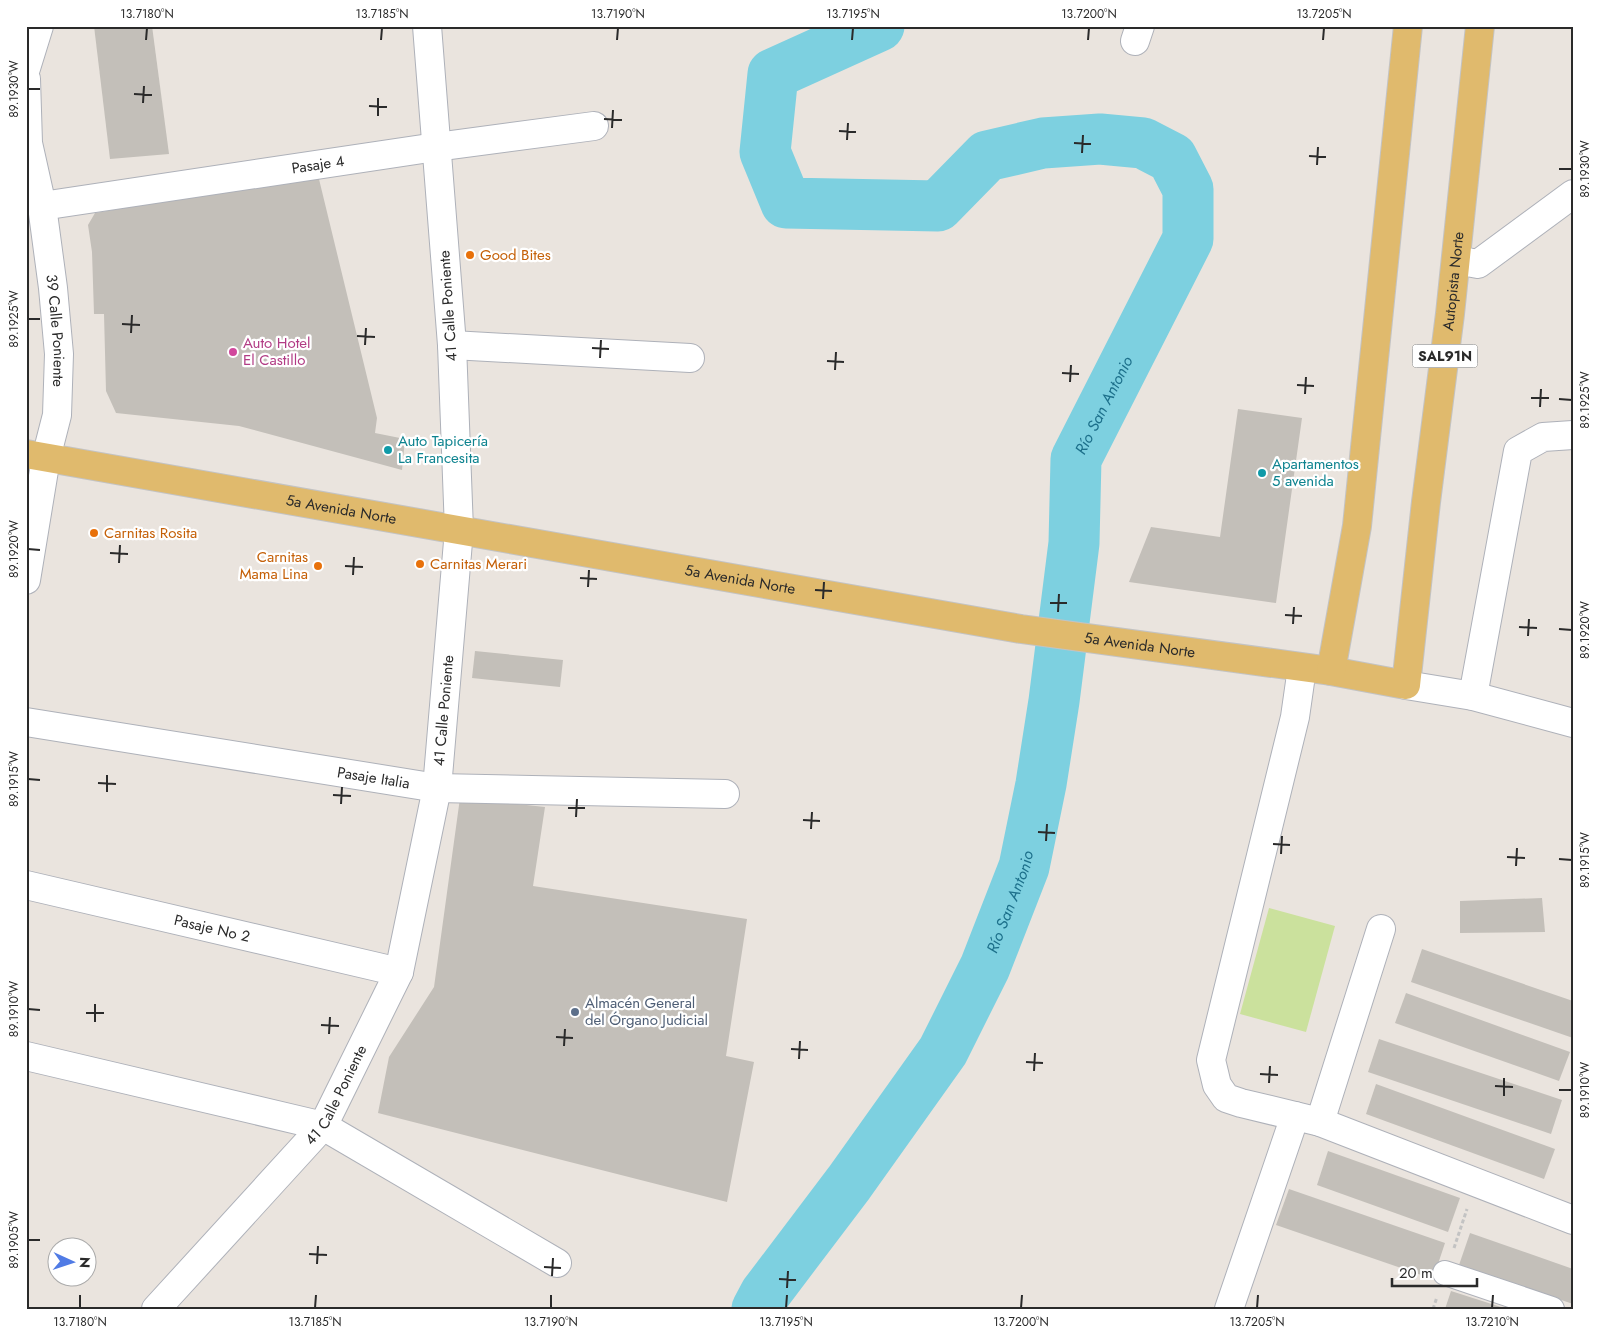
<svg xmlns="http://www.w3.org/2000/svg" width="1599" height="1335" font-family="Jost,sans-serif">
<style>
.pitch{fill:#cbe19d}
.lines{fill:none;stroke-linecap:round;stroke-linejoin:round}
.river{stroke:#7dd0e0;stroke-width:51}
.building{fill:#c3bfb9}
.pedestrian-casing{stroke:#aeb1b9;stroke-width:26}
.minor-casing{stroke:#aeb1b9;stroke-width:30}
.secondary-casing{stroke:#aeb1b9;stroke-width:30}
.primary-casing{stroke:#c3c3c3;stroke-width:30}
.path{stroke:#c3c3c3;stroke-width:3;stroke-dasharray:4 2.5;stroke-linecap:butt}
.pedestrian{stroke:#fff;stroke-width:24}
.minor{stroke:#fff;stroke-width:28}
.secondary{stroke:#fff;stroke-width:28}
.primary{stroke:#e0ba6d;stroke-width:28}
.ticks{fill:none;stroke:#2a2a2a;stroke-width:2}
.food-dot{fill:#e8710a;stroke:#fff;stroke-width:2}
.hotel-dot{fill:#d1479c;stroke:#fff;stroke-width:2}
.culture-dot{fill:#0f9aa8;stroke:#fff;stroke-width:2}
.service-dot{fill:#5c6f8a;stroke:#fff;stroke-width:2}
.labels{text-anchor:middle;dominant-baseline:central;stroke-width:4.5;stroke-linejoin:round;paint-order:stroke}
.shield{fill:#fff;stroke:#6a6a6a;stroke-width:1}
.shield-label{font-size:14px;font-weight:bold;fill:#2a2a2a}
.street-label{font-size:15px;fill:#2a2a2a;stroke:#fff}
.food-label{font-size:15px;fill:#c56008;stroke:#fff;text-anchor:start}
.hotel-label{font-size:15px;fill:#b23c85;stroke:#fff;text-anchor:start}
.culture-label{font-size:15px;fill:#0d838f;stroke:#fff;text-anchor:start}
.service-label{font-size:15px;fill:#4e5e75;stroke:#fff;text-anchor:start}
.water-label{font-size:16px;font-style:italic;fill:#1d708b;stroke:#fff}
.neatline{fill:none;stroke:#2a2a2a;stroke-width:2}
.ticks-label{font-size:12px;text-anchor:middle;fill:#2a2a2a}
</style>
<rect width="100%" height="100%" fill="#eae4de"/>
<polygon class="pitch" points="1269,908 1335,926 1306,1032 1240,1014"/>
<g class="lines">
<path class="river" id="s1" d="M757,1309l8,-15 84,-111 94,-132 42,-84 39,-100 17,-83 13,-83 20,-158 2,-84 112,-220v-50l-16,-31 -29,-15 -43,-4 -57,4 -56,13 -49,50 -152,-3 -21,-51 8,-78 106,-48"/>
</g>
<g class="building">
<polygon points="94,26 152,26 169,154 110,159"/>
<polygon points="318,175 377,418 375,433 405,439 402,470 239,426 116,413 106,391 104,314 94,314 92,252 88,225 95,213"/>
<polygon points="1238,409 1302,418 1276,603 1129,582 1151,527 1220,537"/>
<polygon points="475,651 563,660 560,687 472,678"/>
<polygon points="460,798 545,807 533,886 747,919 726,1056 754,1062 727,1202 378,1113 389,1057 434,987"/>
<polygon points="1542,898 1545,932 1460,933 1460,901"/>
<polygon points="1422,949 1573,1001 1573,1038 1411,982"/>
<polygon points="1406,993 1570,1052 1559,1081 1395,1023"/>
<polygon points="1379,1039 1562,1100 1551,1134 1368,1072"/>
<polygon points="1376,1084 1555,1149 1544,1179 1366,1114"/>
<polygon points="1328,1151 1460,1198 1448,1232 1317,1185"/>
<polygon points="1289,1189 1445,1243 1433,1279 1276,1225"/>
<polygon points="1470,1233 1573,1269 1573,1304 1459,1265"/>
<polygon points="1451,1291 1504,1308 1504,1309 1445,1309"/>
</g>
<g class="lines">
<g class="pedestrian-casing">
<polyline id="pedestrian" points="1445,1273 1552,1309"/>
</g>
<g class="minor-casing">
<g id="minor">
<polyline points="1135,41 1140,26"/>
<polyline points="26,68 39,26"/>
<path id="s2" d="M26,79l2,64 14,63 11,82 6,66 -2,61 -11,43 -20,122"/>
<path id="s3" d="M42,206l394,-59 158,-21"/>
<polyline points="1456,260 1478,264 1573,194"/>
<polyline points="452,345 690,358"/>
<polyline points="1302,668 1295,717 1211,1060 1217,1085 1226,1098 1241,1103 1320,1122 1573,1220"/>
<polyline points="1473,696 1518,451 1543,437 1573,435"/>
<path id="s4" d="M26,722l411,66 288,6"/>
<path id="s5" d="M26,885l373,87"/>
<polyline points="26,1056 323,1126 557,1263"/>
<polyline points="1320,1122 1381,929"/>
<path id="s6" d="M156,1309l167,-183 76,-154 38,-184 22,-258 -7,-185 -25,-319"/>
<polyline points="1229,1309 1295,1116"/>
</g>
</g>
<g class="secondary-casing">
<polyline id="secondary" points="1406,685 1473,696 1573,723"/>
</g>
<g class="primary-casing">
<g id="primary">
<path id="s7" d="M26,454l995,175 310,42 75,14 20,-183 24,-188 30,-288"/>
<polyline points="1331,671 1357,526 1408,26"/>
</g>
</g>
<g class="path">
<polyline points="1454,1248 1467,1209"/>
<polyline points="1433,1309 1437,1297"/>
</g>
<use href="#pedestrian" class="pedestrian"/>
<use href="#minor" class="minor"/>
<use href="#secondary" class="secondary"/>
<use href="#primary" class="primary"/>
</g>
<path class="ticks" d="M146,40l1,-12M381,40l1,-12M617,40l1,-12M852,40l1,-12M1088,40l1,-12M1323,40l1,-12M28,89h12M134,94l18,1M143,103l1,-17M369,106l18,1M378,116v-18M604,119l18,1M612,128l1,-18M839,131l17,1M847,140l1,-17M1074,143l17,1M1082,153l1,-18M1309,156l17,1M1317,165l1,-18M1559,169h13M28,319h12M122,324l18,1M131,333l1,-18M357,336l18,1M365,345l1,-17M592,348l17,1M600,358l1,-18M827,361l17,1M835,370l1,-18M1062,373l17,1M1070,382l1,-17M1297,385l17,1M1305,394l1,-17M1531,398h18M1559,399l13,1M1540,407l1,-18M28,549l12,1M110,553l18,1M119,563l1,-18M345,566l18,1M353,575l1,-18M580,578l17,1M588,587l1,-17M815,590l17,1M823,599l1,-17M1050,603h17M1058,612l1,-18M1285,615l17,1M1293,624l1,-17M1519,627l18,1M1559,629l13,1M1528,636l1,-17M28,779l12,1M98,783l18,1M107,792v-17M333,795l18,1M341,804l1,-17M568,808h17M576,817l1,-18M803,820l17,1M811,829l1,-17M1038,832l17,1M1046,841l1,-17M1273,844l17,1M1281,854l1,-18M1507,857l18,1M1559,859l13,1M1516,866l1,-18M28,1009l12,1M86,1013h18M95,1022v-18M321,1025l18,1M329,1034l1,-17M556,1037l17,1M564,1046l1,-17M791,1049l17,1M799,1059l1,-18M1026,1062l17,1M1034,1071l1,-18M1260,1074l18,1M1269,1083l1,-17M1495,1086l18,1M1559,1090h13M1504,1096v-18M28,1240h12M309,1254l18,1M317,1264l1,-18M544,1267l17,1M552,1276l1,-18M779,1279l17,1M787,1288l1,-17M80,1308v-13M315,1308l1,-13M551,1308v-13M786,1308l1,-13M1021,1308l1,-13M1257,1308l1,-13M1492,1308l1,-13"/>
<g class="food-dot">
<circle cx="470" cy="255" r="5"/>
<circle cx="94" cy="533" r="5"/>
<circle cx="420" cy="564" r="5"/>
<circle cx="318" cy="566" r="5"/>
</g>
<circle class="hotel-dot" cx="233" cy="352" r="5"/>
<g class="culture-dot">
<circle cx="388" cy="450" r="5"/>
<circle cx="1262" cy="473" r="5"/>
</g>
<circle class="service-dot" cx="575" cy="1012" r="5"/>
<g class="labels">
<rect class="shield" x="1412.5" y="344.5" width="65" height="23" rx="4"/>
<g class="shield-label">
<text x="1445" y="356">SAL91N</text>
</g>
<g class="street-label">
<text stroke="none"><textPath href="#s3" startOffset="279">Pasaje 4</textPath></text>
<text stroke="none"><textPath href="#s7" startOffset="1806">Autopista Norte</textPath></text>
<text transform="translate(448 306) rotate(-94)">41 Calle Poniente</text>
<text stroke="none"><textPath href="#s2" startOffset="254">39 Calle Poniente</textPath></text>
<text stroke="none"><textPath href="#s7" startOffset="320">5a Avenida Norte</textPath></text>
<text stroke="none"><textPath href="#s7" startOffset="725">5a Avenida Norte</textPath></text>
<text stroke="none"><textPath href="#s7" startOffset="1130">5a Avenida Norte</textPath></text>
<text stroke="none"><textPath href="#s6" startOffset="685">41 Calle Poniente</textPath></text>
<text stroke="none"><textPath href="#s4" startOffset="352">Pasaje Italia</textPath></text>
<text stroke="none"><textPath href="#s5" startOffset="191">Pasaje No 2</textPath></text>
<text stroke="none"><textPath href="#s6" startOffset="281">41 Calle Poniente</textPath></text>
</g>
<g class="food-label">
<text x="480" y="255">Good Bites</text>
<text x="104" y="533">Carnitas Rosita</text>
<text x="308" y="557" text-anchor="end">Carnitas<tspan x="308" dy="17">Mama Lina</tspan></text>
<text x="430" y="564">Carnitas Merari</text>
</g>
<g class="hotel-label">
<text x="243" y="343">Auto Hotel<tspan x="243" dy="17">El Castillo</tspan></text>
</g>
<g class="culture-label">
<text x="398" y="441">Auto Tapicería<tspan x="398" dy="17">La Francesita</tspan></text>
<text x="1272" y="464">Apartamentos<tspan x="1272" dy="17">5 avenida</tspan></text>
</g>
<g class="service-label">
<text x="585" y="1003">Almacén General<tspan x="585" dy="17">del Órgano Judicial</tspan></text>
</g>
<g class="water-label">
<text stroke="none"><textPath href="#s1" startOffset="992">Río San Antonio</textPath></text>
<text stroke="none"><textPath href="#s1" startOffset="482">Río San Antonio</textPath></text>
</g>
</g>
<rect width="1599" height="1335" fill="none" stroke="#ffffff" stroke-width="55"/>
<g transform="translate(72 1262) rotate(93)"><circle r="24" fill="#ffffff" stroke="#aaaaaa"/>
<path d="M0-4L9 19L0 12L-9 19Z" fill="#507be5"/>
<text y="-8" font-size="14" font-weight="bold" text-anchor="middle" fill="#2a2a2a">N</text>
</g>
<path d="M1392 1278v8h85v-8" fill="none" stroke="#2a2a2a" stroke-width="2.5"/>
<text x="1399" y="1278" font-size="15" fill="#2a2a2a" stroke="#ffffff" stroke-width="4" paint-order="stroke">20 m</text>
<rect x="28" y="28" width="1544" height="1280" class="neatline"/>
<g class="ticks-label">
<text x="147" y="18">13.7180°N</text>
<text x="382" y="18">13.7185°N</text>
<text x="618" y="18">13.7190°N</text>
<text x="853" y="18">13.7195°N</text>
<text x="1089" y="18">13.7200°N</text>
<text x="1324" y="18">13.7205°N</text>
<text transform="translate(14 89) rotate(-90)" y="4">89.1930°W</text>
<text transform="translate(1585 169) rotate(-90)" y="4">89.1930°W</text>
<text transform="translate(14 319) rotate(-90)" y="4">89.1925°W</text>
<text transform="translate(1585 400) rotate(-90)" y="4">89.1925°W</text>
<text transform="translate(14 549) rotate(-90)" y="4">89.1920°W</text>
<text transform="translate(1585 630) rotate(-90)" y="4">89.1920°W</text>
<text transform="translate(14 779) rotate(-90)" y="4">89.1915°W</text>
<text transform="translate(1585 860) rotate(-90)" y="4">89.1915°W</text>
<text transform="translate(14 1009) rotate(-90)" y="4">89.1910°W</text>
<text transform="translate(1585 1090) rotate(-90)" y="4">89.1910°W</text>
<text transform="translate(14 1240) rotate(-90)" y="4">89.1905°W</text>
<text x="80" y="1326">13.7180°N</text>
<text x="315" y="1326">13.7185°N</text>
<text x="551" y="1326">13.7190°N</text>
<text x="786" y="1326">13.7195°N</text>
<text x="1021" y="1326">13.7200°N</text>
<text x="1257" y="1326">13.7205°N</text>
<text x="1492" y="1326">13.7210°N</text>
</g>
</svg>
